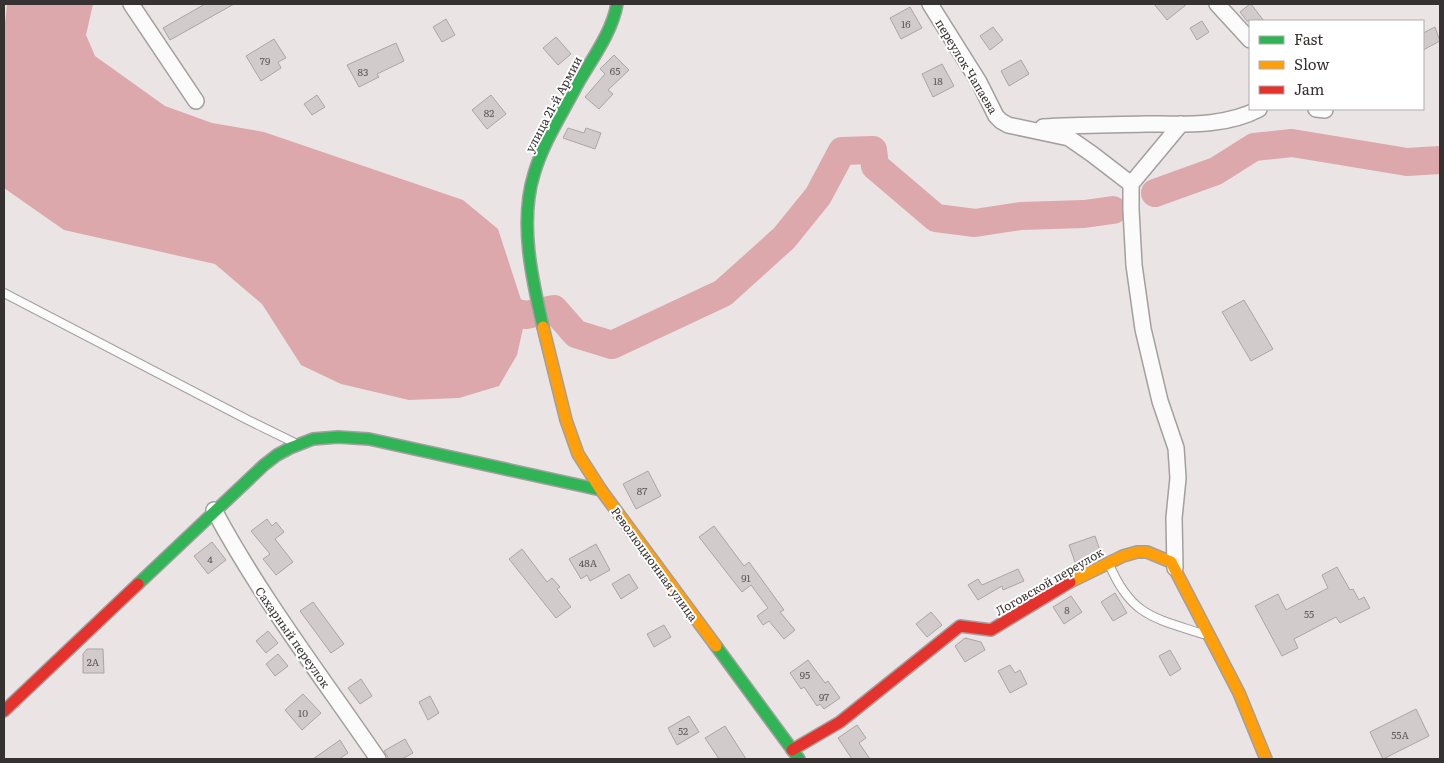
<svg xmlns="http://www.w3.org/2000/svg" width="1444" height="763" font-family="Literata,serif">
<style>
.water{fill:#dca8ac}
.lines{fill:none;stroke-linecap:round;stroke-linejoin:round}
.river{stroke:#dca8ac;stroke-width:28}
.building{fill:#d1cbcb;stroke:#aba6a6}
.lane-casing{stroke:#a49f9f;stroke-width:10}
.street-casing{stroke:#a49f9f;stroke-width:18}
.fast-casing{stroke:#a49f9f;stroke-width:14}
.slow-casing{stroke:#a49f9f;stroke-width:14}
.jam-casing{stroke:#a49f9f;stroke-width:14}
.lane{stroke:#fcfbfb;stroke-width:8}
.street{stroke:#fcfbfb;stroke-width:15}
.fast{stroke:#30b455;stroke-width:11}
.slow{stroke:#ff9f0a;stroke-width:11}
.jam{stroke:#e5322d;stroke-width:11}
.labels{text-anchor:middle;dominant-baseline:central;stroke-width:4;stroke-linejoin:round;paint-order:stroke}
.number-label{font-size:10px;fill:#5e5858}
.street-label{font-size:12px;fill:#373232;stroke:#fff}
</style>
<rect width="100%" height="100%" fill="#eae4e4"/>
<polygon class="water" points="7,4 93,4 86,35 95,56 165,106 212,123 264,132 463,200 498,229 526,315 517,355 499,386 459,398 409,400 341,384 301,365 262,304 215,264 64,230 4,188 4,32"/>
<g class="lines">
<g class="river">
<polyline points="1155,193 1216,171 1254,147 1292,143 1407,162 1440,160"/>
<polyline points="490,309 495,308 526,315 554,309 576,334 612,345 723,293 784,238 818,196 842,151 873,150 875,166 936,218 975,223 1021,216 1084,214 1113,210"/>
</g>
</g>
<g class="building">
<polygon points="205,4 234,4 170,40 163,28"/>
<polygon points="1154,4 1187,4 1167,20"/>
<polygon points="1250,4 1251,4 1264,21 1247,21 1240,12"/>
<polygon points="910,7 922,28 901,39 890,18"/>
<polygon points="446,19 455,35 442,42 433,27"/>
<polygon points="1202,21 1209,32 1197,40 1190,28"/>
<polygon points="993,27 1003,40 990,50 980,36"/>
<polygon points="1435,27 1440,41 1423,50 1423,33"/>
<polygon points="556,37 571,54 558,65 543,48"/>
<polygon points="274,39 286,58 278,62 281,68 261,81 246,56"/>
<polygon points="396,43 404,61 377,74 379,77 359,87 347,65"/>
<polygon points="614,55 629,70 608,90 613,94 599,109 585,97 605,74 600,69"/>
<polygon points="1021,60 1029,74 1009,86 1001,71"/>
<polygon points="942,64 954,86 933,97 922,74"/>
<polygon points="317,95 325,107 312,115 304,104"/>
<polygon points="491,95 506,114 487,129 472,110"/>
<polygon points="568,128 584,133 586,128 601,133 595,149 563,138"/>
<polygon points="1244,300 1273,349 1251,361 1222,312"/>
<polygon points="648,471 661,496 636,509 623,484"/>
<polygon points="267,519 272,526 276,522 284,532 275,539 293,562 276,575 263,559 270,554 251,531"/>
<polygon points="714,526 744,566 749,562 784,610 780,612 795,630 784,639 769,621 763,625 757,616 768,608 751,585 742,592 699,537"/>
<polygon points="1095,536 1101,553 1076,565 1069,545"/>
<polygon points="212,542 226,560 208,574 194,556"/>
<polygon points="596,544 610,570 590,581 587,575 581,579 569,559"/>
<polygon points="522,549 547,582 552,578 560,587 557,589 571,607 556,618 509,559"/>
<polygon points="1337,567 1350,590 1353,589 1359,600 1364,597 1370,608 1340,623 1336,617 1294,639 1298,648 1282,656 1255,606 1278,594 1286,610 1328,588 1322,575"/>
<polygon points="1018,569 1024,581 1003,590 1002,586 978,600 968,585 978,579 982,585"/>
<polygon points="629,574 638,588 621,599 612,584"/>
<polygon points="1115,593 1127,613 1113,621 1101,602"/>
<polygon points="1071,596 1082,612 1064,624 1053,607"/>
<polygon points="313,602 344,644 331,653 300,611"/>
<polygon points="931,612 942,625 927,637 916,624"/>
<polygon points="664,625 671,637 654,647 647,634"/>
<polygon points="268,631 278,643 266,653 256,641"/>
<polygon points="965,638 981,642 985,650 965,662 955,646"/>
<polygon points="87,649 103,649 104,673 83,673 83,654"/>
<polygon points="1170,650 1181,669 1170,676 1159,656"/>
<polygon points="278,654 288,666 275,676 266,664"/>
<polygon points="808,660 825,683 828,681 840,698 824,709 820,704 817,706 804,687 801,689 790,673"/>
<polygon points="1010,665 1015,673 1020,670 1027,684 1010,693 998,671"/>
<polygon points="361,679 372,696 360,704 348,688"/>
<polygon points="303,694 321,713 302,730 285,710"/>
<polygon points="430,696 439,713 428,720 419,702"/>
<polygon points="1416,709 1429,736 1383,759 1370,732"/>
<polygon points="689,716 699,732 677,745 668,728"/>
<polygon points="857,725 866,738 859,743 870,759 852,759 838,738"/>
<polygon points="725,726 746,759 719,759 705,738"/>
<polygon points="405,739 413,753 402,759 389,759 384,751"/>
<polygon points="340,740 348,753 339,759 313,759"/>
</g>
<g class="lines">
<g class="lane-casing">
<g id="lane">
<polyline points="4,293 248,420 293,442"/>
<path d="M1109,564c22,52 45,54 94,70"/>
</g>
</g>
<g class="street-casing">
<g id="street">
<polyline points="131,4 196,101"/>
<polyline points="930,4 979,82 996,116 1001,121 1008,125 1069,138 1092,154 1131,184"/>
<polyline points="1217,4 1250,40"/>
<polyline points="1316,109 1325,110"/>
<path d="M1043,127c34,-2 69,-2 103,-3 38,0 79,3 113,-15"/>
<path d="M214,510c47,88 108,167 164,249"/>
<polyline points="1175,568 1174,518 1178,478 1176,448 1160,401 1143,329 1134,265 1131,210 1131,184 1181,124"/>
</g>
</g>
<g class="fast-casing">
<g id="fast">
<path d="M543,327c-11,-48 -24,-105 -9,-153 9,-31 28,-60 43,-89 14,-25 35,-52 40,-81"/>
<polyline points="138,584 264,465 277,455 290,448 313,439 338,437 369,439 601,490"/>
<polyline points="716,646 799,759"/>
</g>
</g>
<g class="slow-casing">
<g id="slow">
<polyline points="543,327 566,420 578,454 601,490 716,646"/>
<polyline points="1070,582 1123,556 1137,552 1147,552 1171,562 1239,693 1266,759"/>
</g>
</g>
<g class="jam-casing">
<g id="jam">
<polyline points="4,711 138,584"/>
<polyline points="792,750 840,722 960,626 991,630 1070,582"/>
</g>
</g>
<use href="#lane" class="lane"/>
<use href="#street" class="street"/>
<use href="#fast" class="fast"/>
<use href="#slow" class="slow"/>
<use href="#jam" class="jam"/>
</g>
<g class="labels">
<g class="number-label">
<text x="906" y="23">16</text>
<text x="265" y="60">79</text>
<text x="615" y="70">65</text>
<text x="363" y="71">83</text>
<text x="938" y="80">18</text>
<text x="489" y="112">82</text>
<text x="642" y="490">87</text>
<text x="210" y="558">4</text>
<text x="588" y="562">48А</text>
<text x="746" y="577">91</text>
<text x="1067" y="609">8</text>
<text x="1309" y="613">55</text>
<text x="93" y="661">2А</text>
<text x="805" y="674">95</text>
<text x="824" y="696">97</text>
<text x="303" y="712">10</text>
<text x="683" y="730">52</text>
<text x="1400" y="734">55А</text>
</g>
<g class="street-label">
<text transform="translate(967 66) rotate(59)">переулок Чапаева</text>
<text transform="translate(553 104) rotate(-62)">улица 21-й Армии</text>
<text transform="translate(655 564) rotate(54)">Революционная улица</text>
<text transform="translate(1049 581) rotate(-30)">Логовской переулок</text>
<text transform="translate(293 637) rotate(55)">Сахарный переулок</text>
</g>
</g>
<rect width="1444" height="763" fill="none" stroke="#373232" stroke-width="10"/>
<rect x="1249" y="20" width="175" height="90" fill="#ffffff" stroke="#afadad"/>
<rect x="1259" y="36" width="25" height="8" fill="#30b455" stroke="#afadad"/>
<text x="1294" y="45" font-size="15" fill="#373232">Fast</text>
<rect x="1259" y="61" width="25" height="8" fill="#ff9f0a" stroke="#afadad"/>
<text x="1294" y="70" font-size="15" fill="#373232">Slow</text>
<rect x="1259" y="86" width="25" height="8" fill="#e5322d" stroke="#afadad"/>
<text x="1294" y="95" font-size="15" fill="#373232">Jam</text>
</svg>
